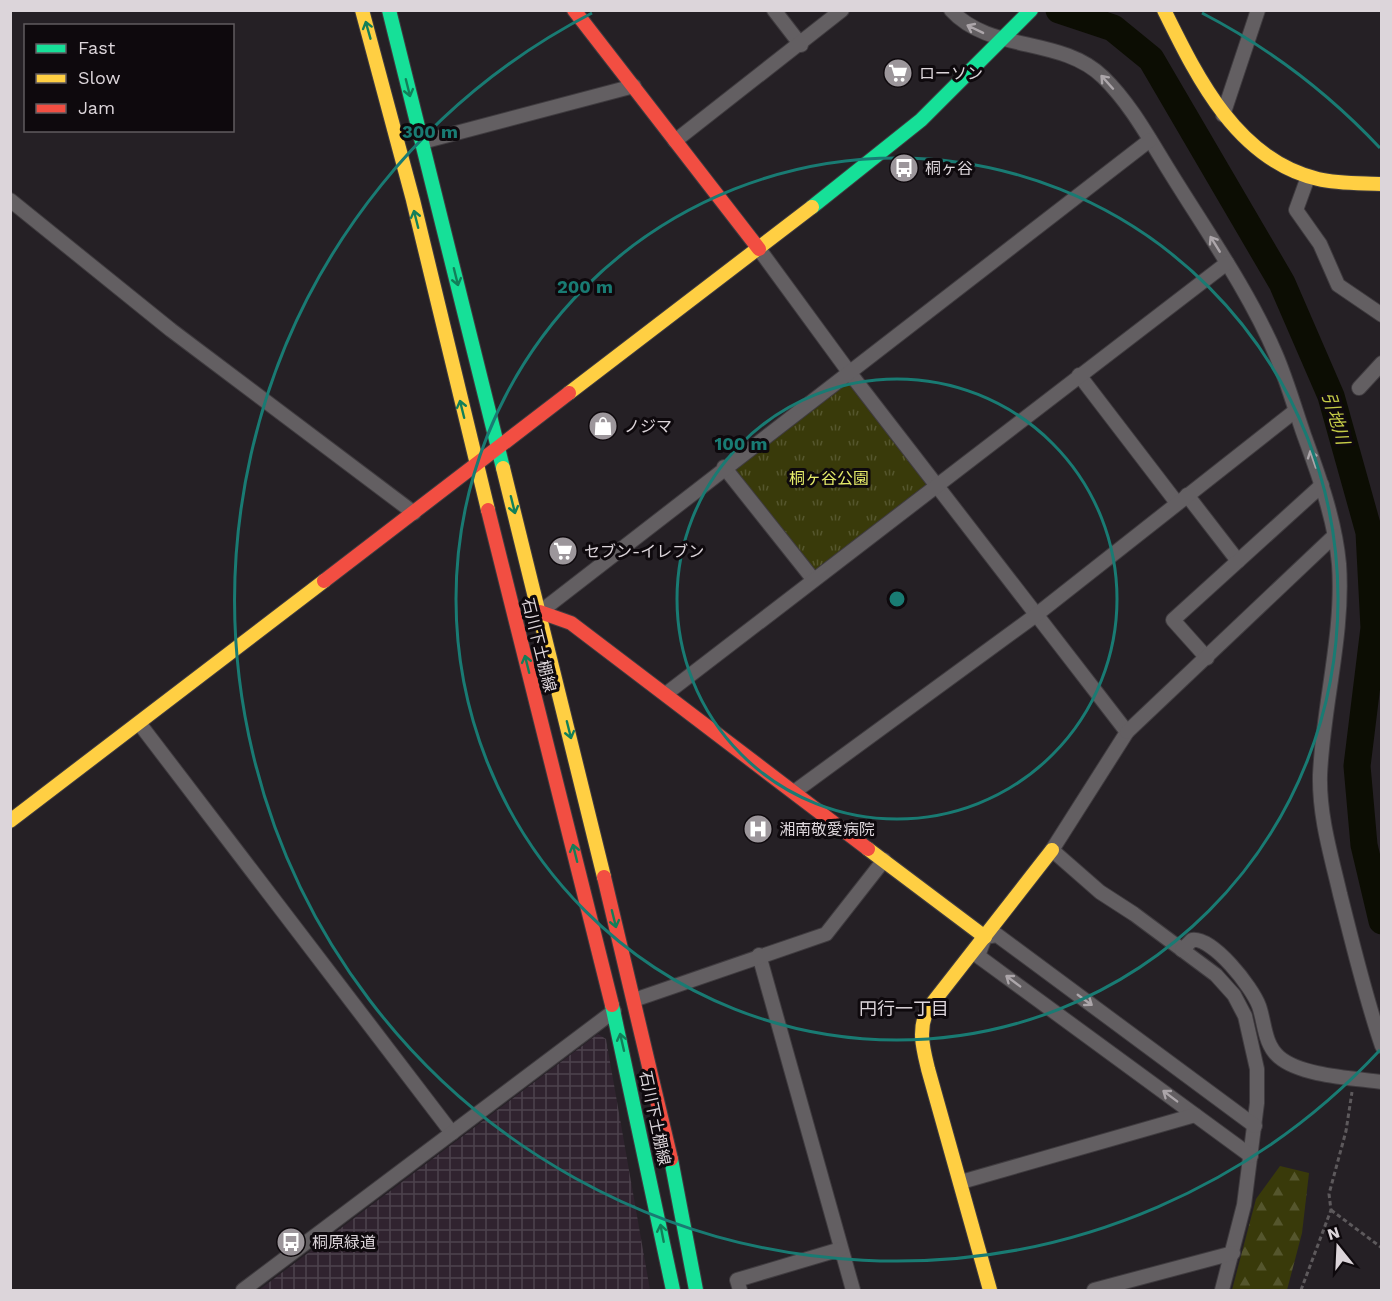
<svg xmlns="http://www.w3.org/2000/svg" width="1392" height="1301" font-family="'Work Sans','Noto Sans JP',sans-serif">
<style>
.industrial{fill:url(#industrial-grid)}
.forest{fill:url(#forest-firs)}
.park{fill:url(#park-tufts)}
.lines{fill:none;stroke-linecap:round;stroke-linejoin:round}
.river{stroke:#0c0d03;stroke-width:27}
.street-casing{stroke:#3f3b3f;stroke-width:16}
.fast-casing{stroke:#3f3b3f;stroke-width:16}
.slow-casing{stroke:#3f3b3f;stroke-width:16}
.jam-casing{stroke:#3f3b3f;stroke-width:16}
.path{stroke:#5d595c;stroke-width:3;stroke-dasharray:4.5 3;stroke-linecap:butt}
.street{stroke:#635f62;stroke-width:14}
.fast{stroke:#16e098;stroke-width:14}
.slow{stroke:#ffcf43;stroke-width:14}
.jam{stroke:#f24e42;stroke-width:14}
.oneway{stroke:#aca6aa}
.oneway2{stroke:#127f59}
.ring{fill:none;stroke:#197b73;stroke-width:3}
.labels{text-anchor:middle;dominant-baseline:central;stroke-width:6;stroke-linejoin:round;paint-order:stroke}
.poi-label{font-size:16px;fill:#dcd5da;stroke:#0e090d;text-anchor:start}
.park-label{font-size:16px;fill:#e6ec6a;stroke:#0e090d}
.street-label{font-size:16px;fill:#dcd5da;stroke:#0e090d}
.water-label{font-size:18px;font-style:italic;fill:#c6cc47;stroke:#0e090d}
.neighbourhood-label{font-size:18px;fill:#dcd5da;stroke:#0e090d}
.centre{fill:#197b73;stroke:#0e090d;stroke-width:3}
.ring-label{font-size:18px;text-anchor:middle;font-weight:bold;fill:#197b73;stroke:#0e090d;stroke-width:6;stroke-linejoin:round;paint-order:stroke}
</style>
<defs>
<pattern id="industrial-grid" width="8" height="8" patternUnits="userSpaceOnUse" patternTransform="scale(1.5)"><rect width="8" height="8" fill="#30232f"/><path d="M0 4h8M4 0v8" fill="none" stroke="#4d424d"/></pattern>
<pattern id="forest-firs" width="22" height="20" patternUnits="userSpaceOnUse" patternTransform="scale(1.5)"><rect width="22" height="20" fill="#393a0a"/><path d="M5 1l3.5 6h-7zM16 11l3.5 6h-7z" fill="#55562d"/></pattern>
<pattern id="park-tufts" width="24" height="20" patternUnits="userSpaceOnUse" patternTransform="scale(1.5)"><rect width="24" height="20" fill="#393a0a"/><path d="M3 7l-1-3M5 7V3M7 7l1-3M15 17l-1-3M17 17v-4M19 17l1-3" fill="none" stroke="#55562d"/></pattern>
</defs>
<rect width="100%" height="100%" fill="#252025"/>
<polygon class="industrial" points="598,1034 606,1039 650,1290 259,1290"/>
<polygon class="forest" points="1280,1166 1309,1173 1302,1233 1287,1290 1232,1290 1256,1199"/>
<polygon class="park" points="849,372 938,486 813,579 724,467"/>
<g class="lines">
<polyline class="river" points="1059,10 1113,28 1151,59 1282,283 1331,396 1369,532 1374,628 1357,766 1364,845 1382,921"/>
<g class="street-casing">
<g id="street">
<polyline points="774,10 801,45"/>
<path d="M951,10c39,43 110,26 152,67 29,28 49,67 70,100 36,58 76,115 103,178 11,26 19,54 28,80 15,41 31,85 35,129 5,70 -16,141 -19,211 -1,41 11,80 20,119 13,51 25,102 42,152"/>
<polyline points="1223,115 1258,10"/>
<polyline points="675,141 842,10"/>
<polyline points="422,142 634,86"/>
<polyline points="1308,177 1296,210 1320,244 1338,285 1382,315"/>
<polyline points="10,200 171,330 414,513"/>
<polyline points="759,249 849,372 1127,732 1052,850 1100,892 1134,914 1216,975 1234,995 1245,1016 1257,1069 1257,1103 1244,1205 1222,1290"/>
<polyline points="1079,375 1177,503"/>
<polyline points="1359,388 1382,363"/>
<polyline points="724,467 813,579"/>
<polyline points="1187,495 1238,561"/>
<polyline points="540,612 1150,140"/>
<polyline points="1207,658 1173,620 1322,485"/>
<polyline points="667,693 1227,263"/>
<polyline points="139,723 452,1133"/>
<polyline points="1127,732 1334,536"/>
<polyline points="794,792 1036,615 1295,411"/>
<path d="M1182,950l10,-10c21,-3 60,47 67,66 6,17 5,38 20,51 22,19 74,21 103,25"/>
<polyline points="759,955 853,1290"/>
<polyline points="634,1000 826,934 884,860"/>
<polyline points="1251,1156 978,956 985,937 997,935 1255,1126"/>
<polyline points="961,1182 1195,1115"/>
<polyline points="243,1290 614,1011"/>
<polyline points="740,1290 737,1280 841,1249"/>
<polyline points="1094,1290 1233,1253"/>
</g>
</g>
<g class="fast-casing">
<g id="fast">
<polyline points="389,10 503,468"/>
<polyline points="812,207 921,120 1031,10"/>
<polyline points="612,1005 673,1290"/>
<polyline points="671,1159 696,1290"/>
</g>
</g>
<g class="slow-casing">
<g id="slow">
<polyline points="362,10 413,200 488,510"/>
<path d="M1164,10c33,67 73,150 154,169 20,5 43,4 64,5"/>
<polyline points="569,393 812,207"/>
<polyline points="503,468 604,877"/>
<polyline points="10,821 324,581"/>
<polyline points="868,849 985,937"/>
<path d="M990,1290l-62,-221c-5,-21 -10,-38 -1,-59l125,-160"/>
</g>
</g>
<g class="jam-casing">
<g id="jam">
<polyline points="574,10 759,249"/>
<polyline points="488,510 612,1005"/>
<polyline points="324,581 569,393"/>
<polyline points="540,612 571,623 868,849"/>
<polyline points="604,877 671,1159"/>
</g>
</g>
<g class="path">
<polyline points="1331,1210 1382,1248"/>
<polyline points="1301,1290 1331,1210 1329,1194 1346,1131 1352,1092"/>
</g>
<use href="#street" class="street"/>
<use href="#fast" class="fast"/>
<use href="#slow" class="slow"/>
<use href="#jam" class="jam"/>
</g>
<defs><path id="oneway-shaft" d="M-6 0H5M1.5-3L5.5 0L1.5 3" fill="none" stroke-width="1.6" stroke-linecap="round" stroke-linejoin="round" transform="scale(1.5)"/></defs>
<g class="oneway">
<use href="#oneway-shaft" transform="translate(975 29) rotate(-154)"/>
<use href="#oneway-shaft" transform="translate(1107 82) rotate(-132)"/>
<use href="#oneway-shaft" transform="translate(1215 244) rotate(-122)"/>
<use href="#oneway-shaft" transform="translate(1313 459) rotate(-109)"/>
<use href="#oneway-shaft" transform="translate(1013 981) rotate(-143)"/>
<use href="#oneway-shaft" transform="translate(1085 1000) rotate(36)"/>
<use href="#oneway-shaft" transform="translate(1170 1096) rotate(-143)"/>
</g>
<g class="oneway2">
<use href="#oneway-shaft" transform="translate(368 30) rotate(-106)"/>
<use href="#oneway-shaft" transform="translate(408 88) rotate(76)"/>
<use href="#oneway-shaft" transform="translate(416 219) rotate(-104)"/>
<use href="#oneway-shaft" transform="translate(456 277) rotate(76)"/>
<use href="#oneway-shaft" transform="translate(462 409) rotate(-104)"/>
<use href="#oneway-shaft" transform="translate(513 505) rotate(76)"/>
<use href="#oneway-shaft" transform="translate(527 664) rotate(-104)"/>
<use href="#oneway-shaft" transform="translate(569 730) rotate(76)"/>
<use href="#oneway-shaft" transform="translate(575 853) rotate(-104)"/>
<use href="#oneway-shaft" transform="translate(614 919) rotate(76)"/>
<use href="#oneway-shaft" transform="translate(622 1042) rotate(-103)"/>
<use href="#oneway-shaft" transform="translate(662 1233) rotate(-101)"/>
</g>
<g class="ring">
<circle cx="897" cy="599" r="220"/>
<circle cx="897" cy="599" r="441"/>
<path d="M1380 1050A661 661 0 1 1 592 13M1202 13A661 661 0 0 1 1380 148"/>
</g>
<defs>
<g id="supermarket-disc" transform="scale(1.5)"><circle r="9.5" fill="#9c969b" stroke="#0e090d"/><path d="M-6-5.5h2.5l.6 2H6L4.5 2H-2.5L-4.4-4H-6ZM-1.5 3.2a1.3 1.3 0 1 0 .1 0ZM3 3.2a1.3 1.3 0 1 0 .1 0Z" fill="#fff"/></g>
<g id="bus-disc" transform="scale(1.5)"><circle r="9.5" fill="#9c969b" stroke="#0e090d"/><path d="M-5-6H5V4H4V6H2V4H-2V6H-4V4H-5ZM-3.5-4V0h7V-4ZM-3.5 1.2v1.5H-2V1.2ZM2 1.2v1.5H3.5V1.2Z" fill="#fff"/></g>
<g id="shop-disc" transform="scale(1.5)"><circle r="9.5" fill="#9c969b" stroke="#0e090d"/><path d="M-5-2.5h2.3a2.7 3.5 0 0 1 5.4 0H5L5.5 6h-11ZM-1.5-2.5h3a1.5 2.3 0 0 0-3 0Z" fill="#fff"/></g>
<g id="hospital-disc" transform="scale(1.5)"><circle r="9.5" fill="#9c969b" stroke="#0e090d"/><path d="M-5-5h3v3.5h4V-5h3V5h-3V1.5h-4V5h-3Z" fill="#fff"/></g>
</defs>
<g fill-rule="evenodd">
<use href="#supermarket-disc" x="898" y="73"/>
<use href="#bus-disc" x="904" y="168"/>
<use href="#shop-disc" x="603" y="426"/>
<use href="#supermarket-disc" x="563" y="551"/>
<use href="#hospital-disc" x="758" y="829"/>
<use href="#bus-disc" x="291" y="1242"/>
</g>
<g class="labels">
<g class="poi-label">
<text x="919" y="73">ローソン</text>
<text x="925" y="168">桐ヶ谷</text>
<text x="624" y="426">ノジマ</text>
<text x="584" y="551">セブン-イレブン</text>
<text x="779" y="829">湘南敬愛病院</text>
<text x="312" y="1242">桐原緑道</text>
</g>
<g class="park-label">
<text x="829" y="478">桐ヶ谷公園</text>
</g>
<g class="street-label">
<text transform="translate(539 645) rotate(76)">石川下土棚線</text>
<text transform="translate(655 1118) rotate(78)">石川下土棚線</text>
</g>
<g class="water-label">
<text transform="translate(1336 418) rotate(73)">引地川</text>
</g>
<g class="neighbourhood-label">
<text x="904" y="1008">円行一丁目</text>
</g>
</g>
<circle cx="897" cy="599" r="9" class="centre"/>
<g class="ring-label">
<text x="430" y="138">300 m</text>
<text x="585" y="293">200 m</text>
<text x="741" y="450">100 m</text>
</g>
<rect width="1392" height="1301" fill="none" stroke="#dcd5da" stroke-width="24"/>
<rect x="24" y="24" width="210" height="108" fill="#0e090d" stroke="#605b5f" stroke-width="1.5"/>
<rect x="36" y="44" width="30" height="9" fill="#16e098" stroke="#605b5f" stroke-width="1.5"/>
<text x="78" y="54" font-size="18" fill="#dcd5da">Fast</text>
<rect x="36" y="74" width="30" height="9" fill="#ffcf43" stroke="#605b5f" stroke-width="1.5"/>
<text x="78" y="84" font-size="18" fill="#dcd5da">Slow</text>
<rect x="36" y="104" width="30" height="9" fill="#f24e42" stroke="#605b5f" stroke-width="1.5"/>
<text x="78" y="114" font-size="18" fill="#dcd5da">Jam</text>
<g transform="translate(1338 1247) rotate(342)" stroke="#0e090d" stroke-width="4.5" paint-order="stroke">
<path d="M0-4.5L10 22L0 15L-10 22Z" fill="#dcd5da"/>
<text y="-9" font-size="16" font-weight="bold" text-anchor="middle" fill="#dcd5da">N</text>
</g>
</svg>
